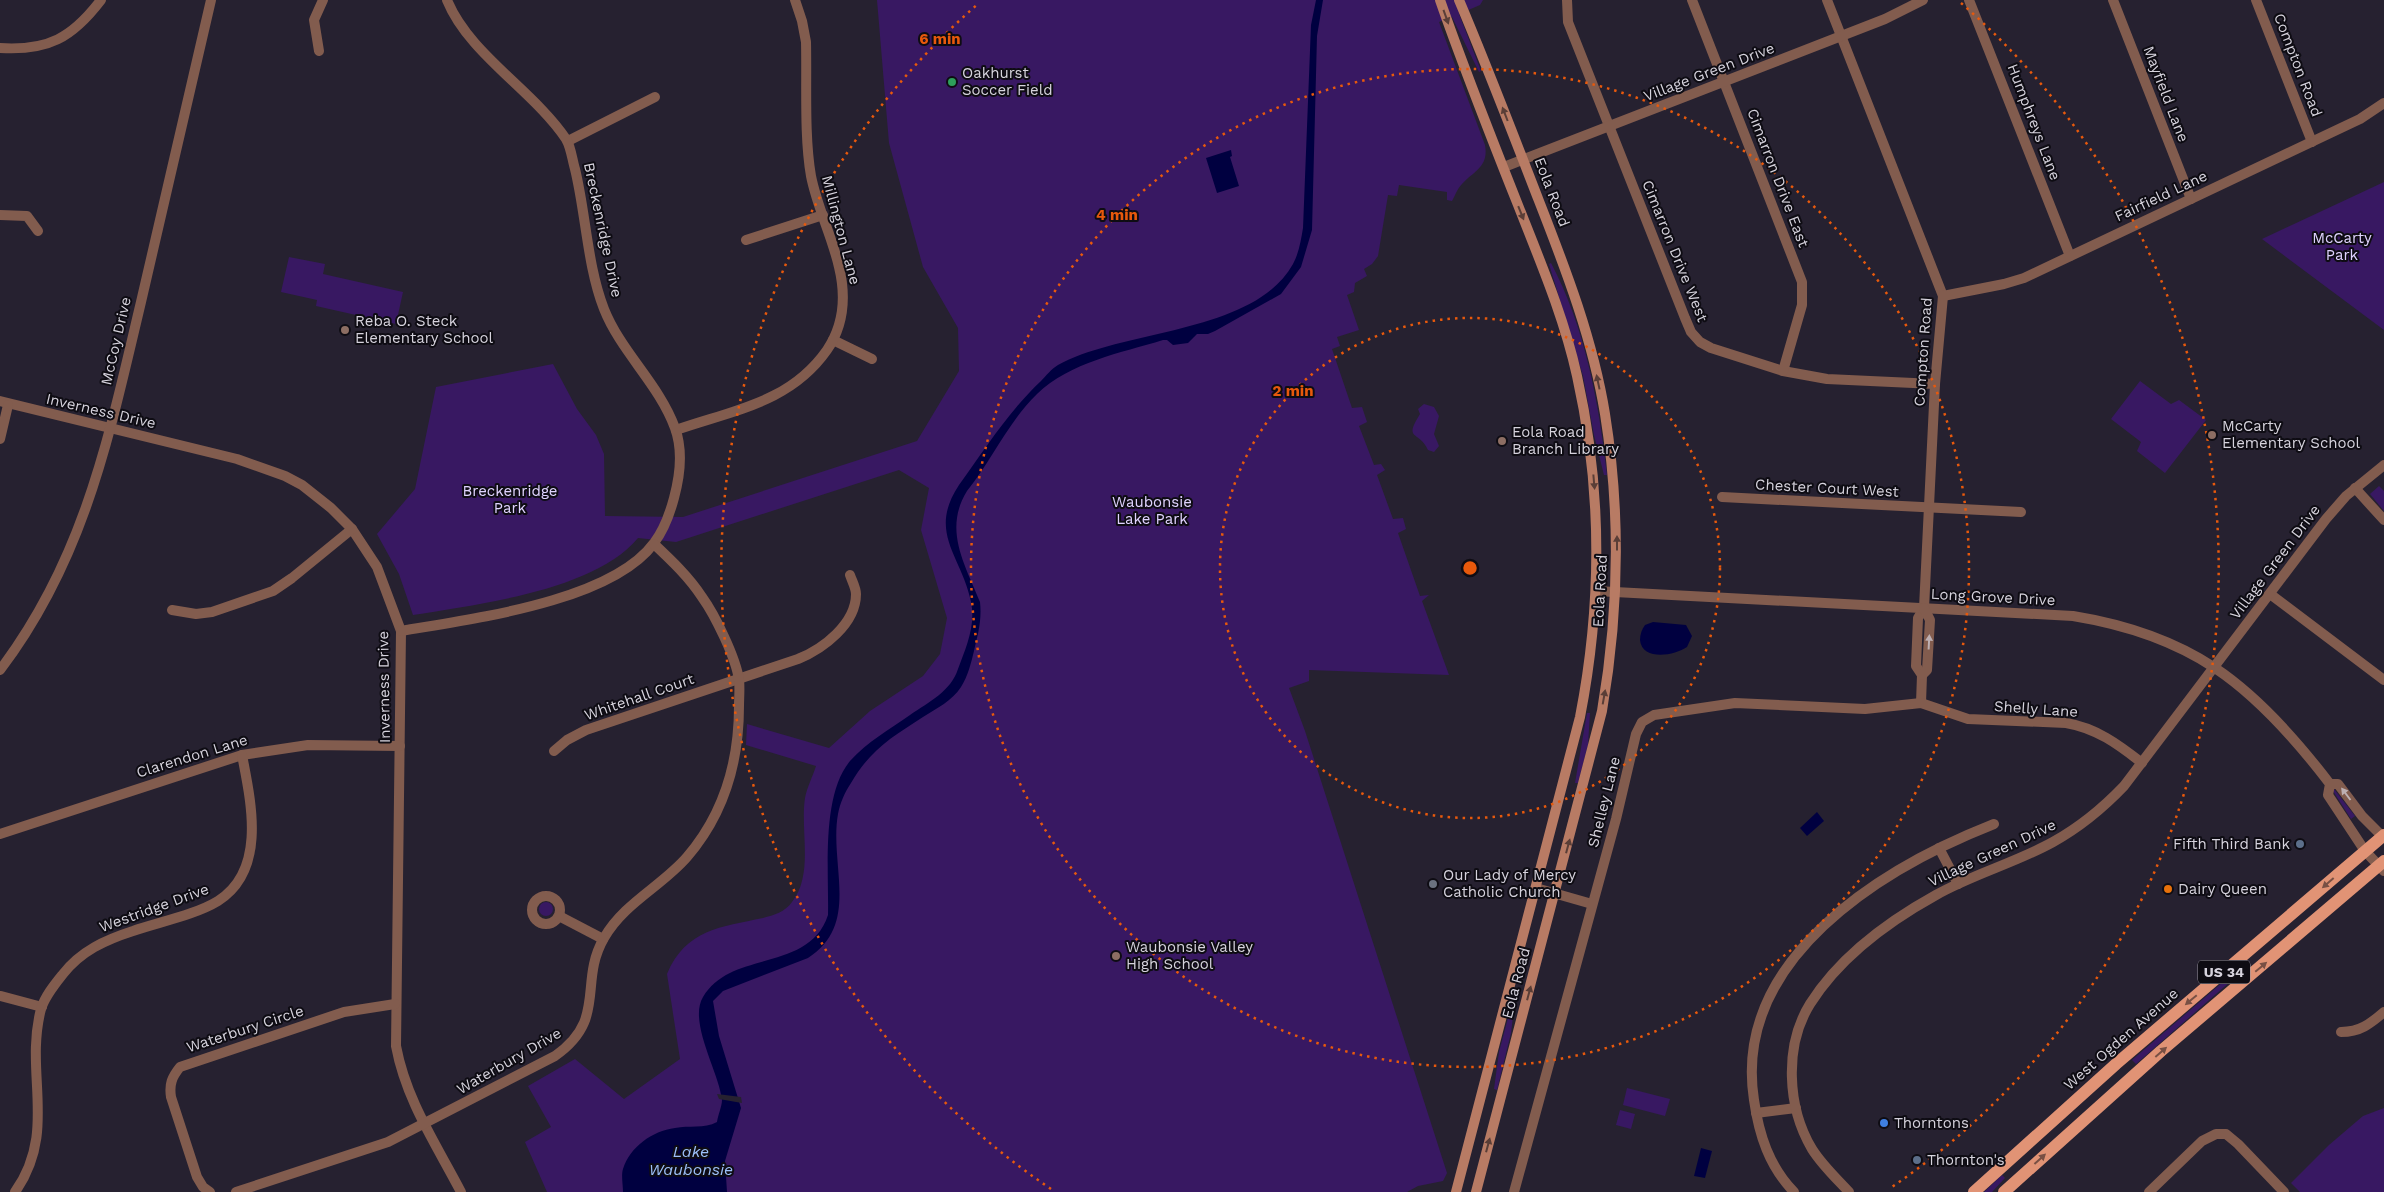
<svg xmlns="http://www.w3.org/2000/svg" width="2384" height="1192" font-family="'Work Sans',sans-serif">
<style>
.green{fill:#381862}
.water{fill:#000040}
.pier{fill:#262130}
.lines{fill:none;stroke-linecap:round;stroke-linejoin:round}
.minor{stroke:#825c4e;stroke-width:10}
.tertiary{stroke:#825c4e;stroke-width:10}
.secondary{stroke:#b87b64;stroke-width:10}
.primary{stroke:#e19375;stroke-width:12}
.oneway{fill:#5a3e37}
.oneway2{fill:#bdafb2}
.oneway3{fill:#785044}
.ring{fill:none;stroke:#e8590c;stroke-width:2.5;stroke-dasharray:2.5 5}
.leisure-dot{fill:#2e9e5b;stroke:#0e0c13;stroke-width:2}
.education-dot{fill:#8d6e63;stroke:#0e0c13;stroke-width:2}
.service-dot{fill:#5c6f8a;stroke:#0e0c13;stroke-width:2}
.worship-dot{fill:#6b7280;stroke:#0e0c13;stroke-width:2}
.food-dot{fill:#e8710a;stroke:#0e0c13;stroke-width:2}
.shop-dot{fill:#3f7fe0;stroke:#0e0c13;stroke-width:2}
.labels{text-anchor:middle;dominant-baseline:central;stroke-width:4;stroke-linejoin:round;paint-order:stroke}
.shield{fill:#0e0c13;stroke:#9a97a0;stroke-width:1}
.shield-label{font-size:14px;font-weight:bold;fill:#d6d3dd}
.street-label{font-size:15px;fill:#d6d3dd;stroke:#0e0c13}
.poi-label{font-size:15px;fill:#d6d3dd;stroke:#0e0c13;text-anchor:start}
.park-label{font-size:15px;fill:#e0d3ff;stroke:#0e0c13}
.water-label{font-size:16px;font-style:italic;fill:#9dc0fa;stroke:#0e0c13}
.centre{fill:#e8590c;stroke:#0e0c13;stroke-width:2.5}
.ring-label{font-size:15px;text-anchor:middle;font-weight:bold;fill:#e8590c;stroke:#0e0c13;stroke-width:4;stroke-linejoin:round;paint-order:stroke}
</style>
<rect width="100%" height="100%" fill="#262130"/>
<g class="green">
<path d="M877,0h606l-3,5 -21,9 22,57 -2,1 -27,-55 -13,5 46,123c4,22 -11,26 -23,39 -5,5 -7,12 -10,17l-5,-1v-8l-48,-7 -2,11 -9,-1 -10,61 -6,8 -8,5 3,7 -12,7 -1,9 -7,3 12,35 -22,7 3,9 -8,3 20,59 10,-1 5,15 -8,4 15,39 7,-1 4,6 -8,5 16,44 10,-1 3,11 -8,4 22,63 9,-1 -7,6 27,74 -140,-5v11l-20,7 16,43 142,442 -4,8 -25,5 -11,6h-860l-22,-50 26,-15 -23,-41 47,-27 49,40 56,-40 -13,-85c19,-45 54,-47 96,-56 11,-3 22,-6 29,-16 22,-28 8,-71 13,-104 2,-11 8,-22 11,-32l-70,-21 1,-21 82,24 41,-37 53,-35 17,-22 7,-36 -26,-88 8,-42 -30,-18 -223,72 -38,-4c-44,53 -160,66 -225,77l-14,-41 -22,-40 38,-45 21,-102 117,-23 24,45 19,26 8,19 1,62 78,1 234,-76 42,-70 -1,-43 -35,-61 -34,-124z"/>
<polygon points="2384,182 2384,330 2262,239"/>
<polygon points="289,257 325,264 323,274 403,292 396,324 316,306 317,300 281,292"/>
<path d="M1551,263c34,64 48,140 56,212h-3l-10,-40 -11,-59 -34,-112z"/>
<polygon points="2140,381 2171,404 2179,400 2206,420 2165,473 2137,451 2141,442 2111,419"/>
<path d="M1424,404l10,3 5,9 -5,18 5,12 -5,6 -6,-2c-9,-20 -25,-9 -8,-36l-2,-5z"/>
<polygon points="2379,486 2384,491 2384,511 2370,494"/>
<polygon points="1587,713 1590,713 1588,745 1578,783 1575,783"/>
<polygon points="2334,789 2355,816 2351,819 2333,791"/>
<circle cx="546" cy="909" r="7"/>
<polygon points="2245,963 2248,966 2136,1064 2132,1060"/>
<polygon points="1513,999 1515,999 1511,1033 1497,1090 1494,1089 1499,1052"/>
<polygon points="1627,1088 1670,1099 1665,1116 1623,1105"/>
<polygon points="2384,1108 2384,1192 2300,1192 2291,1183 2329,1145 2363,1116"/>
<polygon points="1620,1110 1635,1114 1631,1129 1616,1125"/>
<polygon points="2002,1175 2005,1178 1992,1192 1984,1192"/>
</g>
<g class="water">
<path d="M1316,0h7l-6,36 -5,194 -11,37 -20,27 -66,37 -7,3h-11l-9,9 -15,2 -6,-5h-4c-42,13 -93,22 -126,54 -28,27 -45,66 -70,97 -24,39 -2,73 13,111 2,18 -2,32 -6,49 -3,12 -6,25 -13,36 -9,14 -24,21 -38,30 -31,20 -53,33 -72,66 -6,9 -11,20 -13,31 -9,51 23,110 -30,144l-85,33 -10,10 6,35 22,72 -16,53 2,31h-104c0,-7 -2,-17 0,-23 7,-22 29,-38 52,-41 14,-3 29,1 42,-6 1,-7 5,-16 5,-22 -3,-28 -34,-78 -19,-103 28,-48 106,-24 125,-82 1,-44 -7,-119 22,-154 17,-19 40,-32 60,-46 19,-13 41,-24 48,-46 8,-21 18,-44 13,-67 -9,-46 -44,-69 -12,-117 26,-36 50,-74 82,-104 5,-5 10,-12 17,-16 66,-36 196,-31 235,-101 6,-11 8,-24 10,-36l8,-203z"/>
<polygon points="1231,150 1232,156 1230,157 1239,186 1217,193 1206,158"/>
<path d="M1653,622l33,3 6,11 -5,11c-13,9 -45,14 -47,-7 0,-6 2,-11 5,-15z"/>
<polygon points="1817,812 1824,821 1807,836 1800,828"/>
<polygon points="1701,1148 1712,1151 1705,1178 1694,1176"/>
</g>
<polygon class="pier" points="717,1094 741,1097 742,1103 719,1099"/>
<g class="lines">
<g class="minor">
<polyline points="1567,0 1568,22 1685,318 1691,332 1700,342 1711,348 1783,371 1827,379 1935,384"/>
<polyline points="1692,0 1802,282 1802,305 1783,371"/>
<polyline points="1827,0 1943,296 1935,384 1924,608 1918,618 1916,666 1922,675 1921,703"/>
<polyline points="1969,0 2070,256"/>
<polyline points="2113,0 2191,199"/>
<polyline points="2256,0 2312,142"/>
<path d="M0,48c48,3 72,-10 101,-48"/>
<polyline points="319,51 314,20 323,0"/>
<polyline points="568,141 655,97"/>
<polyline points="1504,167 1885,19 1923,0"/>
<polyline points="0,215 27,216 38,231"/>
<polyline points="746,240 823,215"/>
<polyline points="1943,296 2004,284 2024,278 2360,119 2384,103"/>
<polyline points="833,340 872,359"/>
<path d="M0,401l237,58 48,17 17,9 29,23 21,21 25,38 24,64 -5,415c10,54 40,98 65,146"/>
<path d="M676,430c57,-20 114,-27 151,-80 17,-25 19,-54 12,-83 -7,-31 -22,-60 -28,-91 -7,-40 -4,-93 -5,-134l-4,-21 -7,-21"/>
<polyline points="0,439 8,405"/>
<polyline points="2355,488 2384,520"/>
<polyline points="1722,497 2021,512"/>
<path d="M1596,591l477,25c49,8 100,24 142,52 45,30 83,74 115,116l-2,11 37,56 19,20"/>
<polyline points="2270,594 2384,680"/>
<polyline points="172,610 196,614 212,612 273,591 292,578 352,529"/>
<path d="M401,631c69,-12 210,-29 253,-88 10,-13 16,-30 20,-45 6,-22 9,-48 1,-70 -16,-44 -54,-76 -71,-119 -17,-44 -18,-95 -29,-140 -3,-10 -4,-22 -9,-30 -33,-49 -97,-85 -119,-139"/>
<polyline points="1922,675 1927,670 1930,620 1924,608"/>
<path d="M554,751l13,-11 19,-10 212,-71c25,-10 58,-35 58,-65 0,-6 -4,-13 -6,-19"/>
<polyline points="2330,784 2338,784 2362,816 2384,838"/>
<polyline points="0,834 242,755 308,745 400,746"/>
<polyline points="1939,848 1958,884"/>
<polyline points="1536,888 1592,904"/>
<circle cx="546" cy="910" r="14"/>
<polyline points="559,916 603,939"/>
<polyline points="1,996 42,1007"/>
<path d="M2341,1032c19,0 29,-8 43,-20"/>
<polyline points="1756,1113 1796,1108"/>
<path d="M15,1192c43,-61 9,-118 26,-183 4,-13 14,-25 22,-35 18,-23 42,-34 70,-43 26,-9 62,-16 85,-30 49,-31 33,-99 24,-146"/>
<path d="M210,1192l-7,-5 -6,-10 -26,-80c-2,-13 1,-20 9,-30l164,-55 51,-8"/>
<path d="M236,1192l152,-50 167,-86c53,-37 23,-73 49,-118 20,-35 58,-52 83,-81 37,-43 52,-96 52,-151 0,-8 1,-18 0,-26 -3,-22 -24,-65 -37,-83 -13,-20 -31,-37 -48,-53"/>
<path d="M1514,1192l102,-373 20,-85 6,-12 12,-7 81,-12 130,6 56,-6 47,16 98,4c30,5 52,21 76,40"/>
<path d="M1794,1192c-25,-26 -35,-57 -40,-92 -22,-141 128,-232 240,-276"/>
<path d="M1849,1192c-13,-14 -27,-27 -37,-43 -25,-42 -28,-103 -2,-145 29,-46 79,-83 126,-109 37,-21 79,-32 117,-53 27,-15 50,-34 71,-56l202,-267 20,-23 38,-31"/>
<polyline points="2149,1192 2202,1141 2216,1134 2226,1134 2238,1144 2284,1192"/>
</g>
<path class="tertiary" d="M0,670c85,-112 109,-234 141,-368 24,-100 47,-201 70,-302"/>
<g class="secondary">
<path d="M1440,0c24,69 51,137 78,205 22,56 46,112 59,171 25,112 25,228 3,341l-124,475"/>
<path d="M1459,0c28,66 54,134 80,201 27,69 54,139 66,213 16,100 14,198 -3,297l-126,481"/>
</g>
<g class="primary">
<polyline points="1974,1192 2116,1064 2384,835"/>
<polyline points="2004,1192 2161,1051 2384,861"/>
</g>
</g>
<defs><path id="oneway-solid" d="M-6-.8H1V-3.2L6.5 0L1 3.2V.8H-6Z" transform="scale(1.25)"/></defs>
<g class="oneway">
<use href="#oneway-solid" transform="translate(1446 17) rotate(70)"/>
<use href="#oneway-solid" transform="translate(1505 114) rotate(-111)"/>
<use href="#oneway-solid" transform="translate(1521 213) rotate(68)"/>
<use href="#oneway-solid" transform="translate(1598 382) rotate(-102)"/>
<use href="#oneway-solid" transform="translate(1594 482) rotate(85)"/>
<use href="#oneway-solid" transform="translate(1617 543) rotate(-90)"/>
<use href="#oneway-solid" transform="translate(1604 697) rotate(-80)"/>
<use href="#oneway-solid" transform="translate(1568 846) rotate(-75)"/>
<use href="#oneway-solid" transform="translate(1529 993) rotate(-75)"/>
<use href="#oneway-solid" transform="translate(1488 1145) rotate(-75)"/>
</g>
<g class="oneway2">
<use href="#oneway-solid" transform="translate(1929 642) rotate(-87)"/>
<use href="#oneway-solid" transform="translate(2346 794) rotate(-127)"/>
</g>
<g class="oneway3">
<use href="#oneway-solid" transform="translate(2328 883) rotate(139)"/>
<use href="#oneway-solid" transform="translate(2261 967) rotate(-40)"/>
<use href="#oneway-solid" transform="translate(2191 1000) rotate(140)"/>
<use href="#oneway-solid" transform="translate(2161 1052) rotate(-41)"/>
<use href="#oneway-solid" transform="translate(2040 1159) rotate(-42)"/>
</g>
<g class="ring">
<circle cx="1470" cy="568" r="250"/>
<circle cx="1470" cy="568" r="499"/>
<path d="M1051 1189A749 749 0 0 1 979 3M1961 3A749 749 0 0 1 1889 1189"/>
</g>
<circle class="leisure-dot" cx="952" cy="82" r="5"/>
<g class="education-dot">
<circle cx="345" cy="330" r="5"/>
<circle cx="2212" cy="435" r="5"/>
<circle cx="1502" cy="441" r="5"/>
<circle cx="1116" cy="956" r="5"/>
</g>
<g class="service-dot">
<circle cx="2300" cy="844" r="5"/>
<circle cx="1917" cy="1160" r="5"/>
</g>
<circle class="worship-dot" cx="1433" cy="884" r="5"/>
<circle class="food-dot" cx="2168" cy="889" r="5"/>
<circle class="shop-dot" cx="1884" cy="1123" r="5"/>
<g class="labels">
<rect class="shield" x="2198" y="960.5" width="52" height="23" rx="4"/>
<g class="shield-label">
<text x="2224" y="972">US 34</text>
</g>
<g class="street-label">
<text transform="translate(2298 65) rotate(69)">Compton Road</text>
<text transform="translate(1709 72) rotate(-21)">Village Green Drive</text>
<text transform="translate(2166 94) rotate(69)">Mayfield Lane</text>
<text transform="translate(2034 122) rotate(69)">Humphreys Lane</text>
<text transform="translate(1778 178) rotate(69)">Cimarron Drive East</text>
<text transform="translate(1552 192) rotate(69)">Eola Road</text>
<text transform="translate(2161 196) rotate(-25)">Fairfield Lane</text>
<text transform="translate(603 230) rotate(78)">Breckenridge Drive</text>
<text transform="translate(841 230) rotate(75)">Millington Lane</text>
<text transform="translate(1675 251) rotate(68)">Cimarron Drive West</text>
<text transform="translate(116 341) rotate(-77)">McCoy Drive</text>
<text transform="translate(1923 352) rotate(-86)">Compton Road</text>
<text transform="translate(101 411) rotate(13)">Inverness Drive</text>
<text transform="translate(1827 488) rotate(3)">Chester Court West</text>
<text transform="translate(2275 562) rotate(-53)">Village Green Drive</text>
<text transform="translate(1600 591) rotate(-87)">Eola Road</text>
<text transform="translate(1993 597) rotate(3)">Long Grove Drive</text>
<text transform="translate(384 687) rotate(-91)">Inverness Drive</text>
<text transform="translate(639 697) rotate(-19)">Whitehall Court</text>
<text transform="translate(2036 709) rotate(4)">Shelly Lane</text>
<text transform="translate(192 756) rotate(-17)">Clarendon Lane</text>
<text transform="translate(1604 802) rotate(-76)">Shelley Lane</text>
<text transform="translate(1992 853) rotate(-25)">Village Green Drive</text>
<text transform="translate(154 908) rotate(-20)">Westridge Drive</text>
<text transform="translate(1516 983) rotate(-75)">Eola Road</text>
<text transform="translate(245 1029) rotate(-18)">Waterbury Circle</text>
<text transform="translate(2121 1039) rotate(-41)">West Ogden Avenue</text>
<text transform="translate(509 1061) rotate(-30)">Waterbury Drive</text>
</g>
<g class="poi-label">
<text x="962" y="73">Oakhurst<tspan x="962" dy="17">Soccer Field</tspan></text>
<text x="355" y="321">Reba O. Steck<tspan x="355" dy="17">Elementary School</tspan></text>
<text x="2222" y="426">McCarty<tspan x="2222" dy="17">Elementary School</tspan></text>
<text x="1512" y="432">Eola Road<tspan x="1512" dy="17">Branch Library</tspan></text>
<text x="2290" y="844" text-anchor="end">Fifth Third Bank</text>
<text x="1443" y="875">Our Lady of Mercy<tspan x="1443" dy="17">Catholic Church</tspan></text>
<text x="2178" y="889">Dairy Queen</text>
<text x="1126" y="947">Waubonsie Valley<tspan x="1126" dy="17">High School</tspan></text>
<text x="1894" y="1123">Thorntons</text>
<text x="1927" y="1160">Thornton's</text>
</g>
<g class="park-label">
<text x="2342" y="238">McCarty<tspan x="2342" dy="17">Park</tspan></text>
<text x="510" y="491">Breckenridge<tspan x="510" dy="17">Park</tspan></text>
<text x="1152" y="502">Waubonsie<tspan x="1152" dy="17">Lake Park</tspan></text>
</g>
<g class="water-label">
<text x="691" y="1151">Lake<tspan x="691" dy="18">Waubonsie</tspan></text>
</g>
</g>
<circle cx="1470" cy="568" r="8" class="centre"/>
<g class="ring-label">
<text x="940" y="44">6 min</text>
<text x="1117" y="220">4 min</text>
<text x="1293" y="396">2 min</text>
</g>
</svg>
